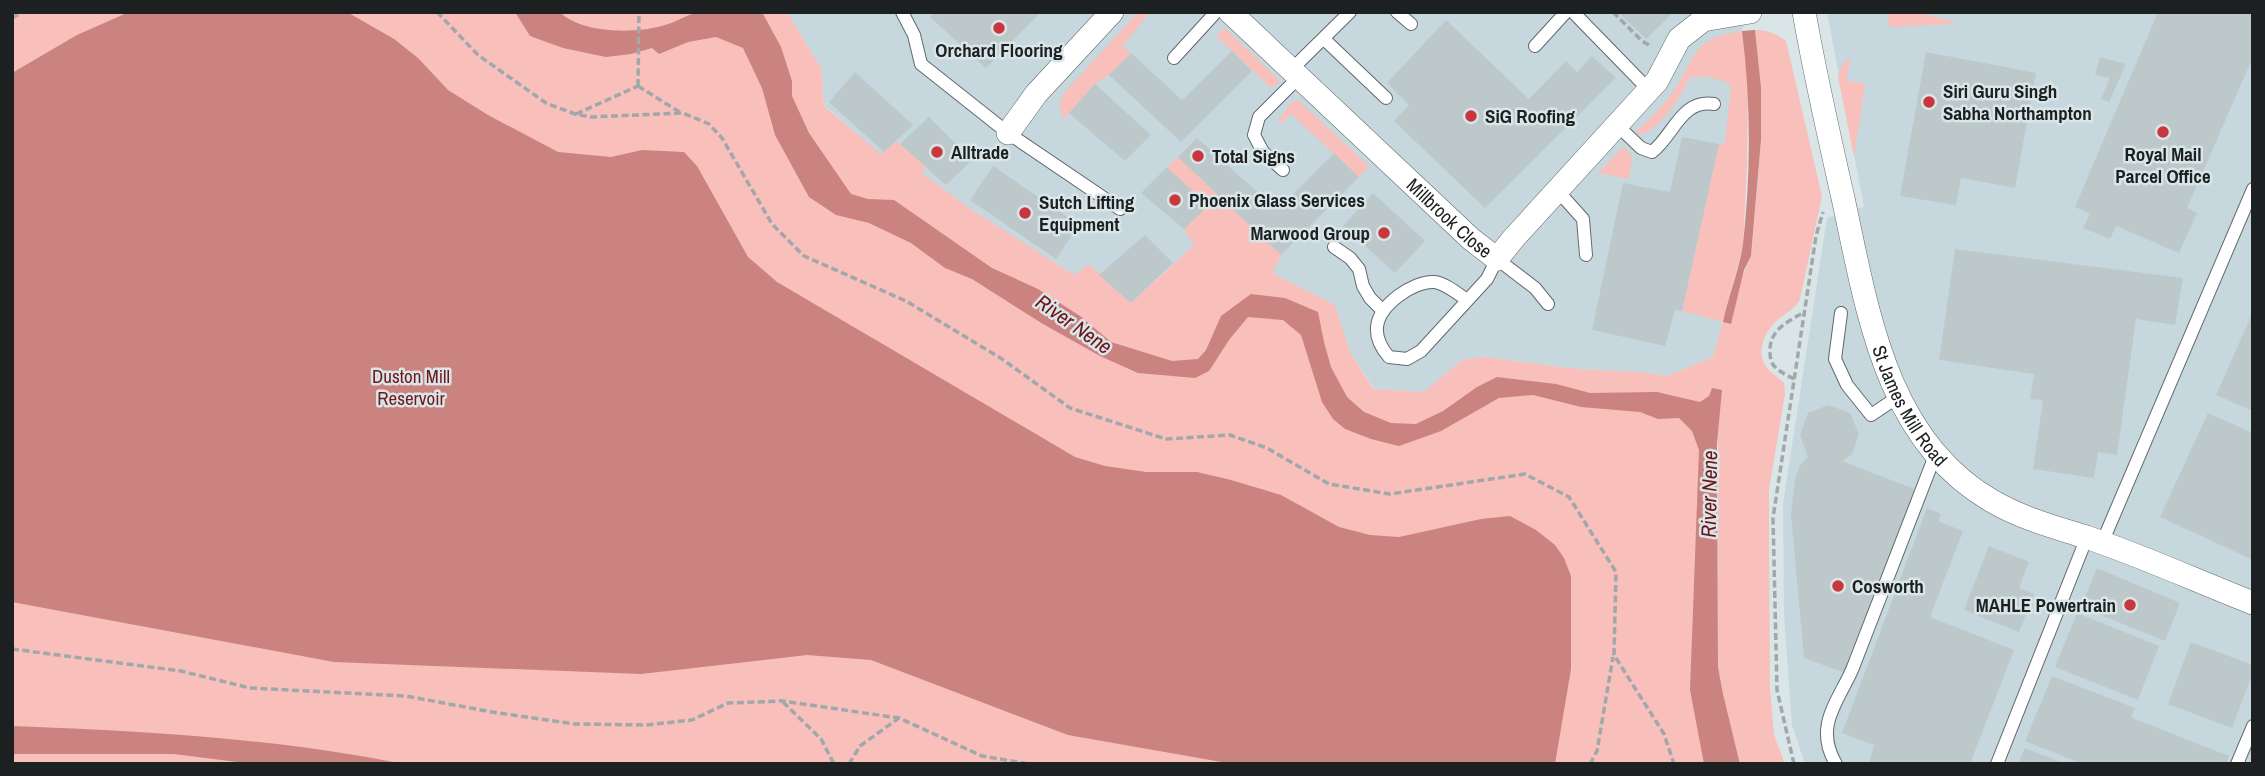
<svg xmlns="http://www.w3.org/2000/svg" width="2265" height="776" font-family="'Archivo Narrow',sans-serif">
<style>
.built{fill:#c6d8de}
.green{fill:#f8bfbb}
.water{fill:#ca837f}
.building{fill:#bdc8cb}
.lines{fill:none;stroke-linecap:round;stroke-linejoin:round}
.lane-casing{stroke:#60696c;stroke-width:14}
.street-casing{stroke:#60696c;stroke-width:24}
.path{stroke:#a0a8ab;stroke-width:3.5;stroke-dasharray:7 3.5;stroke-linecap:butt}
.lane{stroke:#fff;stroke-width:12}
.street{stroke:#fff;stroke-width:23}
.poi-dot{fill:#c7373d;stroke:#dae5e8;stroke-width:2.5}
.labels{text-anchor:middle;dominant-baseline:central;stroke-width:5;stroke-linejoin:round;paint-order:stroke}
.poi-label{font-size:19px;font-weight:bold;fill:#1c2021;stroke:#dae5e8;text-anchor:start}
.street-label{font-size:19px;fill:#1c2021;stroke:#dae5e8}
.park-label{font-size:19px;fill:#6f181d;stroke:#dae5e8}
.water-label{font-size:21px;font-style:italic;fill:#6b141a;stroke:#dae5e8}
</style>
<rect width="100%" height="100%" fill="#dae5e8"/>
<g class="built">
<polygon points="787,12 1748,12 1742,31 1723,322 1713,357 1667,376 1641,372 1577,369 1484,357 1462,360 1425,392 1374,389 1350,352 1335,305 1166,270 1131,303 1089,264 1075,276 969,208 921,173 926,167 896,141 881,155 824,105 821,68"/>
<polygon points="1827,12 2253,12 2253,764 1805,764 1792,725 1784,615 1783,504 1827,218 1864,207"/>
</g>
<g class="green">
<path d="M12,12h775l34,56 3,38 57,48 15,-13 4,3 26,23 -4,6 47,35 105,67 15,-11 42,39 63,-58 -10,-16 24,-23 -41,-39 11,-10 103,98 -9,18 63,32 15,47 23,37 51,3 38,-32 22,-3 93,12 64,3 26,4 46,-19 10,-35 -41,-11 37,-167h6l6,-59c-11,-7 -28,-10 -41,-8 -8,18 -30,54 -51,58l-3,-3c14,-14 29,-28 40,-45 23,-36 18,-49 66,-56l6,50 -1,82 -4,84 -20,74 28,-65 1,-7 9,-109v-53l-6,-57c12,0 21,3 31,11l36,155 -22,103c-5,10 -11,12 -20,19 -12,9 -24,29 -16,45 3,8 14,14 20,20l1,11 -16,95v47l1,153 4,46 11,29h-45l-17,-70 -5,-27v-237l-14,238 19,96h-1711z"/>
<path d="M1138,12h12l-28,35 9,6 -22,22 -14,9 -31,35c-5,-11 -5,-17 1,-27z"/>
<polygon points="1888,12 1917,12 1955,22 1953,24 1889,27"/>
<polygon points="1225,28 1280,81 1271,88 1216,36"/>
<polygon points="1850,58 1847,81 1865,83 1854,157 1838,77 1843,63"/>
<polygon points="1298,100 1369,166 1359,177 1291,114 1282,123 1278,120 1292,102"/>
<polygon points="1624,146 1632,157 1629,179 1598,173"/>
</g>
<g class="water">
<polygon points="129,12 347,12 394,39 418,58 448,90 488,115 558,152 611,157 642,150 684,152 697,166 748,257 777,282 1075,457 1105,466 1146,472 1197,472 1231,480 1281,495 1339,527 1370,535 1399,537 1481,519 1510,516 1536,530 1555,545 1564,558 1571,576 1571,669 1555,764 1233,764 1068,735 871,660 807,655 641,674 334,662 12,602 12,73 77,35"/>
<path d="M515,12h45c21,22 78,22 105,13 11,-3 21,-10 31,-12 18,-5 47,-1 66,-1l19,35 11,34v15l17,37 42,61 17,5 26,1 98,68 46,21 42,27 31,26 61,19 26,-2 8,-9 15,-34 30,-22 34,4 33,14 6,30 7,25 16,30 17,15 27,11 25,1 27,-13 34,-24 20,-10 59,7 34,9 67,-1 43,10 9,-6 3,-8 10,2 -5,53 1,224 5,27 17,70h-36l-14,-74 9,-240 -7,-19 -13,-13 -21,1 -18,-7 -59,-5 -48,-12 -34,3 -58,33 -42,15 -28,-7 -26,-10 -12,-10 -11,-17 -21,-67 -18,-15 -35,-3 -19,23 -20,31 -14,7 -57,-5 -38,-17 -57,-32 -71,-45 -27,-11 -34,-25 -42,-20 -33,-8 -27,-18 -34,-62 -13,-47 -19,-40 -27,-11 -28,5 -29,12 -7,-6 -21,6 -25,3 -43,-9 -33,-12z"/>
<path d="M1755,30l6,57v53l-10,116 -7,14 -13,54 -8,-2c5,-24 17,-55 20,-78 8,-70 8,-143 -1,-213z"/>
<path d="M12,726c131,5 263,12 392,38h-151l-79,-10h-162z"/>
</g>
<g class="building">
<polygon points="935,12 1037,12 1039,14 986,68 930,17"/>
<polygon points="1618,12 1674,12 1646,39"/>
<polygon points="2158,12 2253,12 2253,57 2187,208 2197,213 2179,253 2116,226 2110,239 2083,228 2090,214 2075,207"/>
<polygon points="1446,20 1529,99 1566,61 1577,72 1592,56 1616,78 1485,208 1394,121 1409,105 1387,83"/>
<polygon points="1232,51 1252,71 1181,142 1109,75 1131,53 1182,100"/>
<polygon points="1926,52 2036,73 2015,188 1961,178 1956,205 1900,196"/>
<polygon points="2100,57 2126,64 2109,102 2101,99 2110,78 2095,75"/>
<polygon points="855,72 913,125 884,152 829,102"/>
<polygon points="1095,84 1151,135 1125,161 1069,113"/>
<polygon points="929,117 972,160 946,185 900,144"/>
<polygon points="1682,137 1719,144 1682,311 1675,310 1665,346 1592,330 1623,183 1670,192"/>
<polygon points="1197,138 1278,210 1334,153 1359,177 1281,255 1178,157"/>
<polygon points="993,166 1079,225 1056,259 970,200"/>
<polygon points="1167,167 1208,206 1184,229 1141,193"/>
<polygon points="1373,193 1425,241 1395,273 1343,226"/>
<polygon points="1145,235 1173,263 1131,303 1099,275"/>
<polygon points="1955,249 2183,278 2175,325 2136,319 2117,455 2098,452 2094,478 2033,469 2043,400 2030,399 2034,374 1939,360"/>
<polygon points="2253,312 2253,411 2216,395"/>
<polygon points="1828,405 1850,413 1859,434 1852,454 1842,461 1917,490 1845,673 1804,658 1791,514 1795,480 1799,467 1808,457 1800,435 1808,413"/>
<polygon points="2208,413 2253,433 2251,559 2160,517"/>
<polygon points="1927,508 1941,514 1938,521 1963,531 1930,617 2014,650 1970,764 1869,764 1874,745 1842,733"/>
<polygon points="1989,546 2029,562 2019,588 2034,594 2019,632 1964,610"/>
<polygon points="2097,568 2180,603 2165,641 2081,607"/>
<polygon points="2077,613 2159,646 2138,700 2055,667"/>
<polygon points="2191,642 2253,665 2253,672 2232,728 2168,704"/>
<polygon points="2052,676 2135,708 2131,716 2135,719 2229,756 2226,764 2082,764 2025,741"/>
<polygon points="2025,748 2065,764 2018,764"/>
</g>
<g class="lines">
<g class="lane-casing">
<g id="lane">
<polyline points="902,12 914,35 921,64 1008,133 1120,209"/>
<polyline points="1397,12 1411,24"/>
<polyline points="1573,12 1649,90"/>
<polyline points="1324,39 1386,98"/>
<polyline points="1535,46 1566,12"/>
<polyline points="1174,58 1216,12"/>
<polyline points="1291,70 1350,12"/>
<path d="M1617,125l24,23 11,4c22,-17 29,-53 62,-48"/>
<polyline points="1283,170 1263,152 1254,135 1259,117 1299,77"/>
<polyline points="1557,190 1583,219 1586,255"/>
<polyline points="1334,247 1350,258 1359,269 1363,286 1370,298 1383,311"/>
<path d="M1467,300c-9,-6 -22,-17 -33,-18 -21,-1 -55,23 -57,45 -1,11 5,22 12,30l18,2 14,-8 66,-72 10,-20 38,29 13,16"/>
<polyline points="1841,313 1835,359 1847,385 1871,415 1898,397"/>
<polyline points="2102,543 2253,189"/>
<path d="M1836,764c-22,-37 1,-61 16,-94l84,-217"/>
<polyline points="1997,764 2087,537"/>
<polyline points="2237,764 2253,726"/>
</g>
</g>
<g class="street-casing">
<g id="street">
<path id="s1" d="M1230,12l241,227 26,20 16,-20 144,-158 22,-42 24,-19 47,-8"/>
<path id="s2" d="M1804,12c11,63 25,124 39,186 24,110 42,242 149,303 29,17 62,26 94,36 56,19 111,44 167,66"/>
<polyline points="1008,133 1036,94 1112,12"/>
</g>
</g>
<g class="path">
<polyline points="437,12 478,55 546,103 575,114 591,117 683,113 709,124 722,138 772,224 804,256 906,301 1002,359 1070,408 1166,439 1230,435 1267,448 1329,484 1390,494 1525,474 1569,497 1616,572 1614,655 1664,734 1674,764"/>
<polyline points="1613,12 1642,41 1652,47"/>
<polyline points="12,18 23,12"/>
<polyline points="638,86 639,12"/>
<polyline points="638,86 681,113"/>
<polyline points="576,114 638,86"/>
<path d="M1794,379c-6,-3 -14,-7 -19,-12 -4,-4 -5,-10 -5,-15 -1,-22 18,-31 35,-40"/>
<polyline points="12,649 181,671 250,688 406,696 492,712 575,724 646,725 692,720 728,703 782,701 899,718 982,756 1029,764"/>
<polyline points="783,702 821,739 834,764"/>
<polyline points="849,764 860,746 899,718"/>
<polyline points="1590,764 1597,751 1613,657"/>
<polyline points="1794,764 1777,690 1773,518 1816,236 1823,212"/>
</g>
<use href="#lane" class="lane"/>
<use href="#street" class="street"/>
</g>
<g class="poi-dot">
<circle cx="999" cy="28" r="7"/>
<circle cx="1929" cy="102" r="7"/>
<circle cx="1471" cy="116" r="7"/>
<circle cx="2163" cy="132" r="7"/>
<circle cx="937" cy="152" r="7"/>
<circle cx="1198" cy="156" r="7"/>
<circle cx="1175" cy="200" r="7"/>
<circle cx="1025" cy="213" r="7"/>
<circle cx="1384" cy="233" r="7"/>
<circle cx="1838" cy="586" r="7"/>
<circle cx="2130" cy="605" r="7"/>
</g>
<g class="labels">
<g class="poi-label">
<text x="999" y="50" text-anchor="middle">Orchard Flooring</text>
<text x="1943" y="91">Siri Guru Singh<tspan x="1943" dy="22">Sabha Northampton</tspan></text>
<text x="1485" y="116">SiG Roofing</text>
<text x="951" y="152">Alltrade</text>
<text x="2163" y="154" text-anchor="middle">Royal Mail<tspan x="2163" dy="22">Parcel Office</tspan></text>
<text x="1212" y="156">Total Signs</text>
<text x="1189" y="200">Phoenix Glass Services</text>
<text x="1039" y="202">Sutch Lifting<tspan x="1039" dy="22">Equipment</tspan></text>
<text x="1370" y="233" text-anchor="end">Marwood Group</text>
<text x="1852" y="586">Cosworth</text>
<text x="2116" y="605" text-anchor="end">MAHLE Powertrain</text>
</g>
<g class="street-label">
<text stroke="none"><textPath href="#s1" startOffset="301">Millbrook Close</textPath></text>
<text stroke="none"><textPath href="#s2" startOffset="410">St James Mill Road</textPath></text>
</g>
<g class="park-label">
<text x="411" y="376">Duston Mill<tspan x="411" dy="22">Reservoir</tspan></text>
</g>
<g class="water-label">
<text transform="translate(1074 324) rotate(35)">River Nene</text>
<text transform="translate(1709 494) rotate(-89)">River Nene</text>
</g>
</g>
<rect width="2265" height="776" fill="none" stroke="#1c2021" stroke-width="28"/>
</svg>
